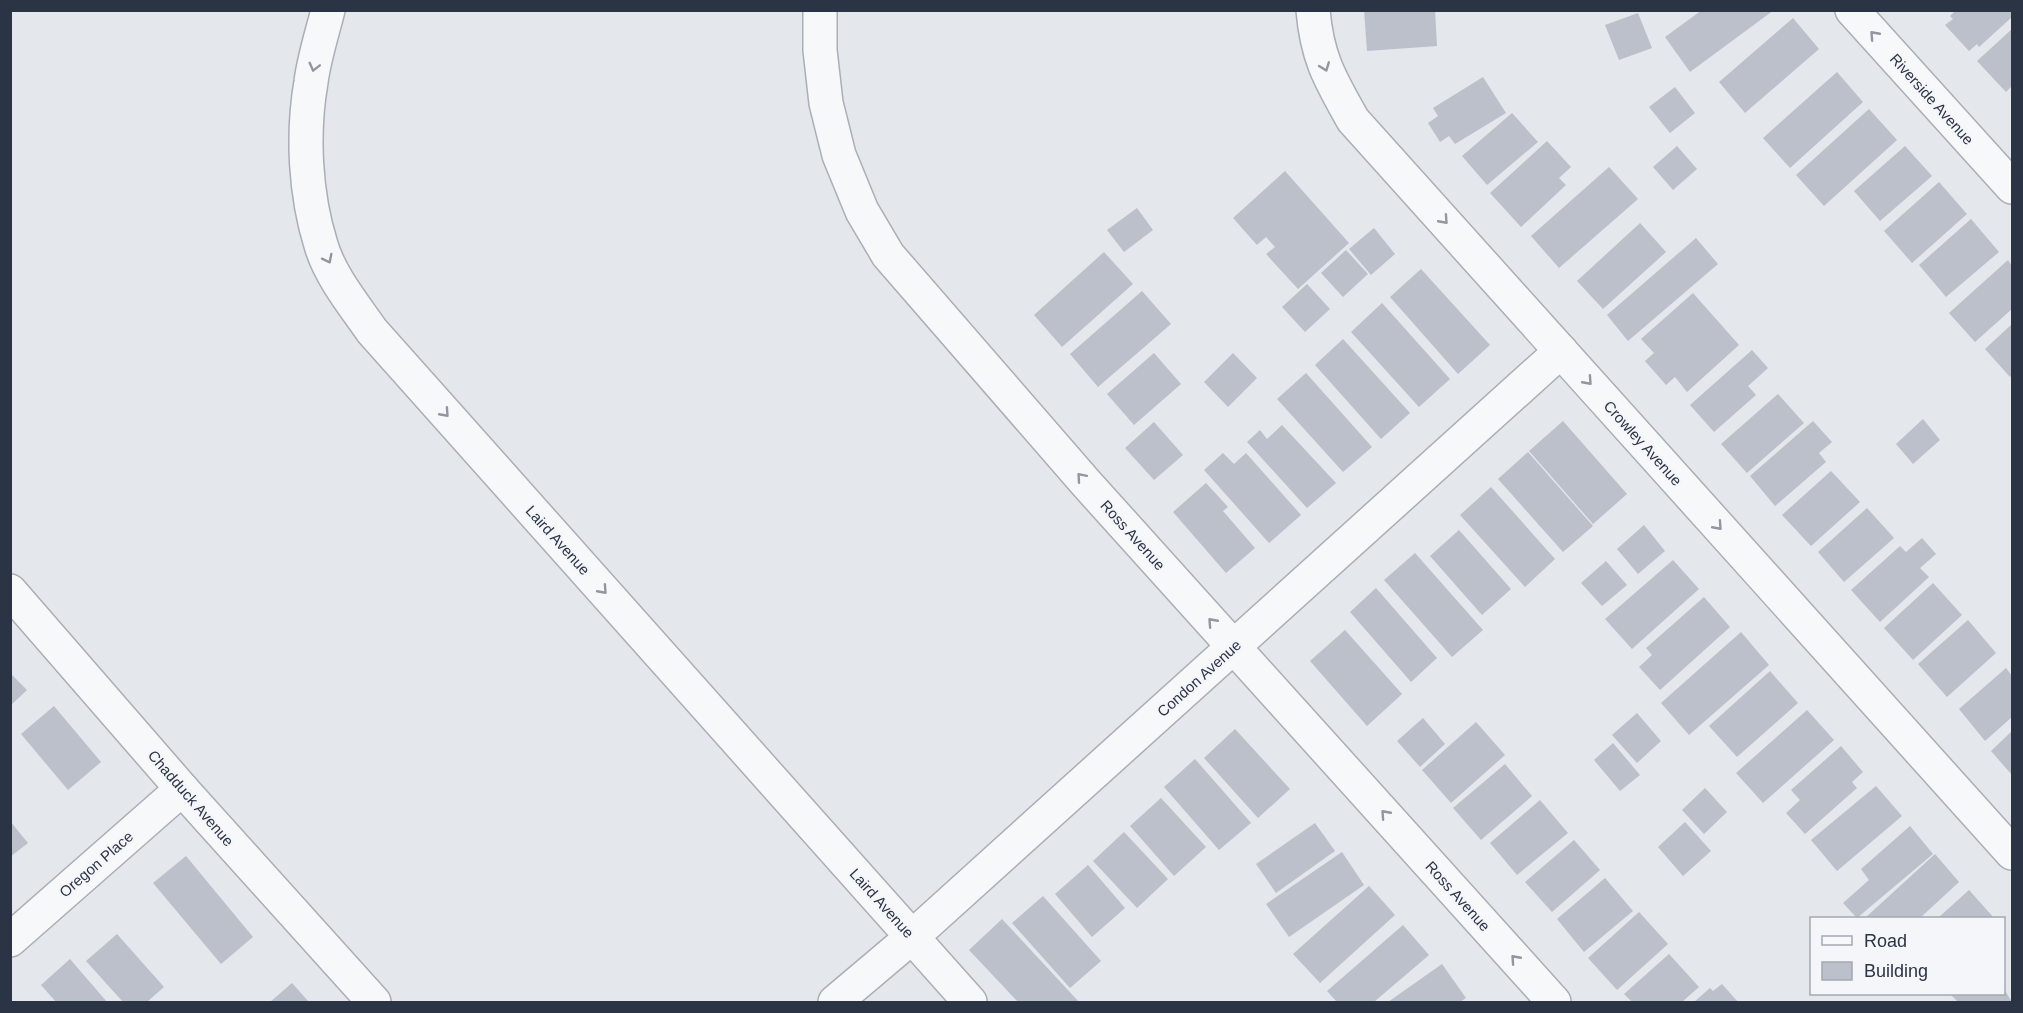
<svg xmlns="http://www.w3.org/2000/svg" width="2023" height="1013" font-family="Arial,sans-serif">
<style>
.building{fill:#bbc0ca}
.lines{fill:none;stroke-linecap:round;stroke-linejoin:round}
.minor-casing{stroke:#a9aeb7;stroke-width:36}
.minor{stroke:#f7f8fa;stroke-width:33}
.oneway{stroke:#9196a0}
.labels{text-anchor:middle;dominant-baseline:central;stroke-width:5;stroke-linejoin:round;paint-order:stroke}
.street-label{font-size:15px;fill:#2b3445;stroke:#f4f6f9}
</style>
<rect width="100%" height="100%" fill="#e4e7ec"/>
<g class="building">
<polygon points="1364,10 1435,10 1437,46 1367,51"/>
<polygon points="1702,10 1774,10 1690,72 1665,37"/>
<polygon points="1956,10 2012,10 2012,17 1979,47 1977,44 1969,51 1945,25 1953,19 1950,16"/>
<polygon points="1638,13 1652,48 1619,60 1605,25"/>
<polygon points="1793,18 1819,49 1745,113 1719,82"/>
<polygon points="2012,29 2012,86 2006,92 1977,61"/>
<polygon points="1837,72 1863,102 1790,168 1763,138"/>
<polygon points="1483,77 1506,113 1455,144 1449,136 1440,142 1428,123 1438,116 1433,108"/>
<polygon points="1675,87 1695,113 1670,133 1649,107"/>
<polygon points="1869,109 1897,140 1824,206 1796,175"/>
<polygon points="1512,113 1538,142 1487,185 1462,156"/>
<polygon points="1547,141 1571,167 1559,178 1566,185 1521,227 1490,193"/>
<polygon points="1677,146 1697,169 1673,190 1653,167"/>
<polygon points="1905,146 1932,176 1880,221 1854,191"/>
<polygon points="1609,167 1638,199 1559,268 1531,236"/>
<polygon points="1285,171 1349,243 1298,289 1266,254 1275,247 1266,237 1257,245 1233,218"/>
<polygon points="1939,182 1967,214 1912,263 1884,231"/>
<polygon points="1137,208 1153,230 1124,252 1107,230"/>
<polygon points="1971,219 1999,252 1946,297 1919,265"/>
<polygon points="1640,223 1666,252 1603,309 1577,281"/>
<polygon points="1374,228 1395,254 1371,275 1349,249"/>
<polygon points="1696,238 1718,264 1628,341 1607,315"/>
<polygon points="1346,250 1368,274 1343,297 1321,273"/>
<polygon points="1104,252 1133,284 1062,347 1034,315"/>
<polygon points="2008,260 2012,266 2012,309 1975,342 1949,313"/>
<polygon points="1421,269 1490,345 1458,374 1390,297"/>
<polygon points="1307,284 1330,309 1305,332 1282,307"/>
<polygon points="1142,291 1171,324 1098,387 1070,354"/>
<polygon points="1693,293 1739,345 1687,392 1675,377 1666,385 1645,361 1654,353 1641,339"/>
<polygon points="1382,303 1450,379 1419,407 1351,332"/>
<polygon points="2012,324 2012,375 2010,377 1985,349"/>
<polygon points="1343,339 1410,413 1381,439 1315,365"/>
<polygon points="1752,350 1768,368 1748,386 1756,395 1714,432 1690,405"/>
<polygon points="1154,353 1181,384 1134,425 1107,394"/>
<polygon points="1233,353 1257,378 1228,407 1204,382"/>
<polygon points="1306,373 1372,447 1343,472 1277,399"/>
<polygon points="1778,394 1804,423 1747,473 1721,444"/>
<polygon points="1923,419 1940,440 1913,464 1896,444"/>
<polygon points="1563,421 1627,494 1593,524 1529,451"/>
<polygon points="1813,421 1832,442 1819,453 1826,462 1775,506 1750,476"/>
<polygon points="1154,422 1183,455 1154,480 1125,448"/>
<polygon points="1282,425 1336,483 1307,508 1247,442 1260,430 1267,439"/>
<polygon points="1528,452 1593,526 1563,552 1498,479"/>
<polygon points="1223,453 1234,464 1246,453 1301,515 1269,543 1204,470"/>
<polygon points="1831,471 1860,502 1811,546 1782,515"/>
<polygon points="1206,483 1228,507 1223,511 1255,548 1226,573 1173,512"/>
<polygon points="1491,487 1555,559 1525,587 1460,515"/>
<polygon points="1867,508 1894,538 1844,582 1818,552"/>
<polygon points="1644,525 1665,551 1638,574 1617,549"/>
<polygon points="1459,530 1511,589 1482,615 1430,556"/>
<polygon points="1922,538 1936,554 1920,568 1929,577 1880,622 1851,590 1900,546 1906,552"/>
<polygon points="1415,553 1483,630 1452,657 1384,580"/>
<polygon points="1673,560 1699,589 1632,649 1605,619"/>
<polygon points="1606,561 1627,585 1602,606 1581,583"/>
<polygon points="1933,583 1962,615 1913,660 1884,628"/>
<polygon points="1376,588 1437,658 1411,682 1350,612"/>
<polygon points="1704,597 1730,627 1660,690 1639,667 1652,655 1646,648"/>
<polygon points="1968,620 1996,653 1947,697 1918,664"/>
<polygon points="1345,630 1402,694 1367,726 1310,661"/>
<polygon points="1741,632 1769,665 1689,735 1661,703"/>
<polygon points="2006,668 2012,676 2012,717 1985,741 1959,709"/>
<polygon points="1770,671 1798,703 1737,757 1709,726"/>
<polygon points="10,673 27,690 10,706"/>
<polygon points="54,706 101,762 68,790 21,734"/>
<polygon points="1807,710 1834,740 1763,803 1736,773"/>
<polygon points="1637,713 1661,741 1637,763 1612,735"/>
<polygon points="1423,718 1445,744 1420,767 1397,741"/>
<polygon points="1476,722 1505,755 1451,803 1422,770"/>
<polygon points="1235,729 1290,789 1258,818 1204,758"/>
<polygon points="2012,731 2012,775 1991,751"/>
<polygon points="1613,743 1640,775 1620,791 1594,760"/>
<polygon points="1841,746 1863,772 1852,782 1857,788 1805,834 1786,813 1800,800 1791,790"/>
<polygon points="1195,759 1251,823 1219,850 1164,787"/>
<polygon points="1505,764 1532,796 1481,840 1453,808"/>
<polygon points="1876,786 1902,816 1837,871 1811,840"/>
<polygon points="1705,788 1727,812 1704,834 1682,810"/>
<polygon points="1161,798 1206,847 1174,876 1130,826"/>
<polygon points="1540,800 1568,833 1517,875 1490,843"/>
<polygon points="10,821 28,843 10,857"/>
<polygon points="1685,822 1711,851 1683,876 1658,847"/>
<polygon points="1315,823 1335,851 1276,893 1256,864"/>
<polygon points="1910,826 1933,854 1857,918 1843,903 1869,880 1861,869"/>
<polygon points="1124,832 1168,879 1137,908 1093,861"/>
<polygon points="1574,840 1600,870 1552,912 1525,882"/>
<polygon points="1342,852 1364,885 1289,937 1266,904"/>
<polygon points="1935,854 1959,882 1920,918 1865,918"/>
<polygon points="186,856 253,937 221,964 153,883"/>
<polygon points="1088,865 1125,908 1092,937 1055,894"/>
<polygon points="1605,878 1633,911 1584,952 1557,919"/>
<polygon points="1369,886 1395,915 1320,983 1293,954"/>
<polygon points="1969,890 1994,918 1938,918"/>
<polygon points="1043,896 1101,961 1070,988 1012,923"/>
<polygon points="1639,912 1668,944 1617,990 1588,958"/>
<polygon points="1002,919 1079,1002 1018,1002 969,950"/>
<polygon points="1403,925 1429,955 1374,1002 1337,1002 1327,991"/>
<polygon points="117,934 164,987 147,1002 123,1002 86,961"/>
<polygon points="1669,954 1699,987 1682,1002 1632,1002 1624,994"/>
<polygon points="70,959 107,1002 56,1002 41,985"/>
<polygon points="1442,964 1466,998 1460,1002 1388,1002"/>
<polygon points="292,983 309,1002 270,1002"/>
<polygon points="1722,984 1738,1002 1694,1002 1710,988 1713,991"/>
<polygon points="2004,989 2012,1002 1958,1002 1950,994 2004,994"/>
</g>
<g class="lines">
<g class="minor-casing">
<g id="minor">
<path d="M328,10c-6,24 -14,48 -17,72 -9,52 -6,112 10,163 9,31 33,60 51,86l598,671"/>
<polyline points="820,10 820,50 826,103 839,155 862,211 888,255 1086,483 1554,1002"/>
<path d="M1313,10c4,48 17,69 40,110l659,733"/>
<polyline points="1852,10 2012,187"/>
<polyline points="10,591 182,789 374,1002"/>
<polyline points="10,940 182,789"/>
<polyline points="835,1002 912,937 1561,351"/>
</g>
</g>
<use href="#minor" class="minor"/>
</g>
<defs><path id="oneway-chevron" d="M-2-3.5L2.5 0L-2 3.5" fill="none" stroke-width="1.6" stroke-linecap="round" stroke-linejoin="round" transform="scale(1.5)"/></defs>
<g class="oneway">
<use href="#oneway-chevron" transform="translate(1874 35) rotate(-132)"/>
<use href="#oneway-chevron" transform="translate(314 67) rotate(104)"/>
<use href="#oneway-chevron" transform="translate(1325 67) rotate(69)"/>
<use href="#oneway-chevron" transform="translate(1444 220) rotate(48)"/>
<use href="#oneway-chevron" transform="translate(328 259) rotate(63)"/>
<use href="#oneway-chevron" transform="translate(1588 381) rotate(48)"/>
<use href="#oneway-chevron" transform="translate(445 413) rotate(48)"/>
<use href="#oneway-chevron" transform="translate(1081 477) rotate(-131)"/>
<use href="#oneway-chevron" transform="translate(1718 526) rotate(48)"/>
<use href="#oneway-chevron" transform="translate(603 590) rotate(48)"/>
<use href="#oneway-chevron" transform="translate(1212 622) rotate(-132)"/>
<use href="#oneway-chevron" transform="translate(1385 814) rotate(-132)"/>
<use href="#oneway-chevron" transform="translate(1515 959) rotate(-132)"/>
</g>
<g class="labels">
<g class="street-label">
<text transform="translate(1932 99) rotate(48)">Riverside Avenue</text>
<text transform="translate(1643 443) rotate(48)">Crowley Avenue</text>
<text transform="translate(1133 535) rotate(48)">Ross Avenue</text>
<text transform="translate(558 540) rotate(48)">Laird Avenue</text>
<text transform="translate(1199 678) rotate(-42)">Condon Avenue</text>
<text transform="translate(191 798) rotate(49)">Chadduck Avenue</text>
<text transform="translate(96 864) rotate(-41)">Oregon Place</text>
<text transform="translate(1458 896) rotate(48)">Ross Avenue</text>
<text transform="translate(882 903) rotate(48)">Laird Avenue</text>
</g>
</g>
<rect width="2023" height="1013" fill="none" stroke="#2b3445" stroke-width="24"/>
<rect x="1810" y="917" width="195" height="78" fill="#f4f6f9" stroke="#a4a8b1" stroke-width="1.5"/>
<rect x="1822" y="936" width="30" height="9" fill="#f7f8fa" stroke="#a4a8b1" stroke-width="1.5"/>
<text x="1864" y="947" font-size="18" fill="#2b3445">Road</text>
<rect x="1822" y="962" width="30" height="18" fill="#bbc0ca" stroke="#a4a8b1" stroke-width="1.5"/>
<text x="1864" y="977" font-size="18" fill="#2b3445">Building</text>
</svg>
